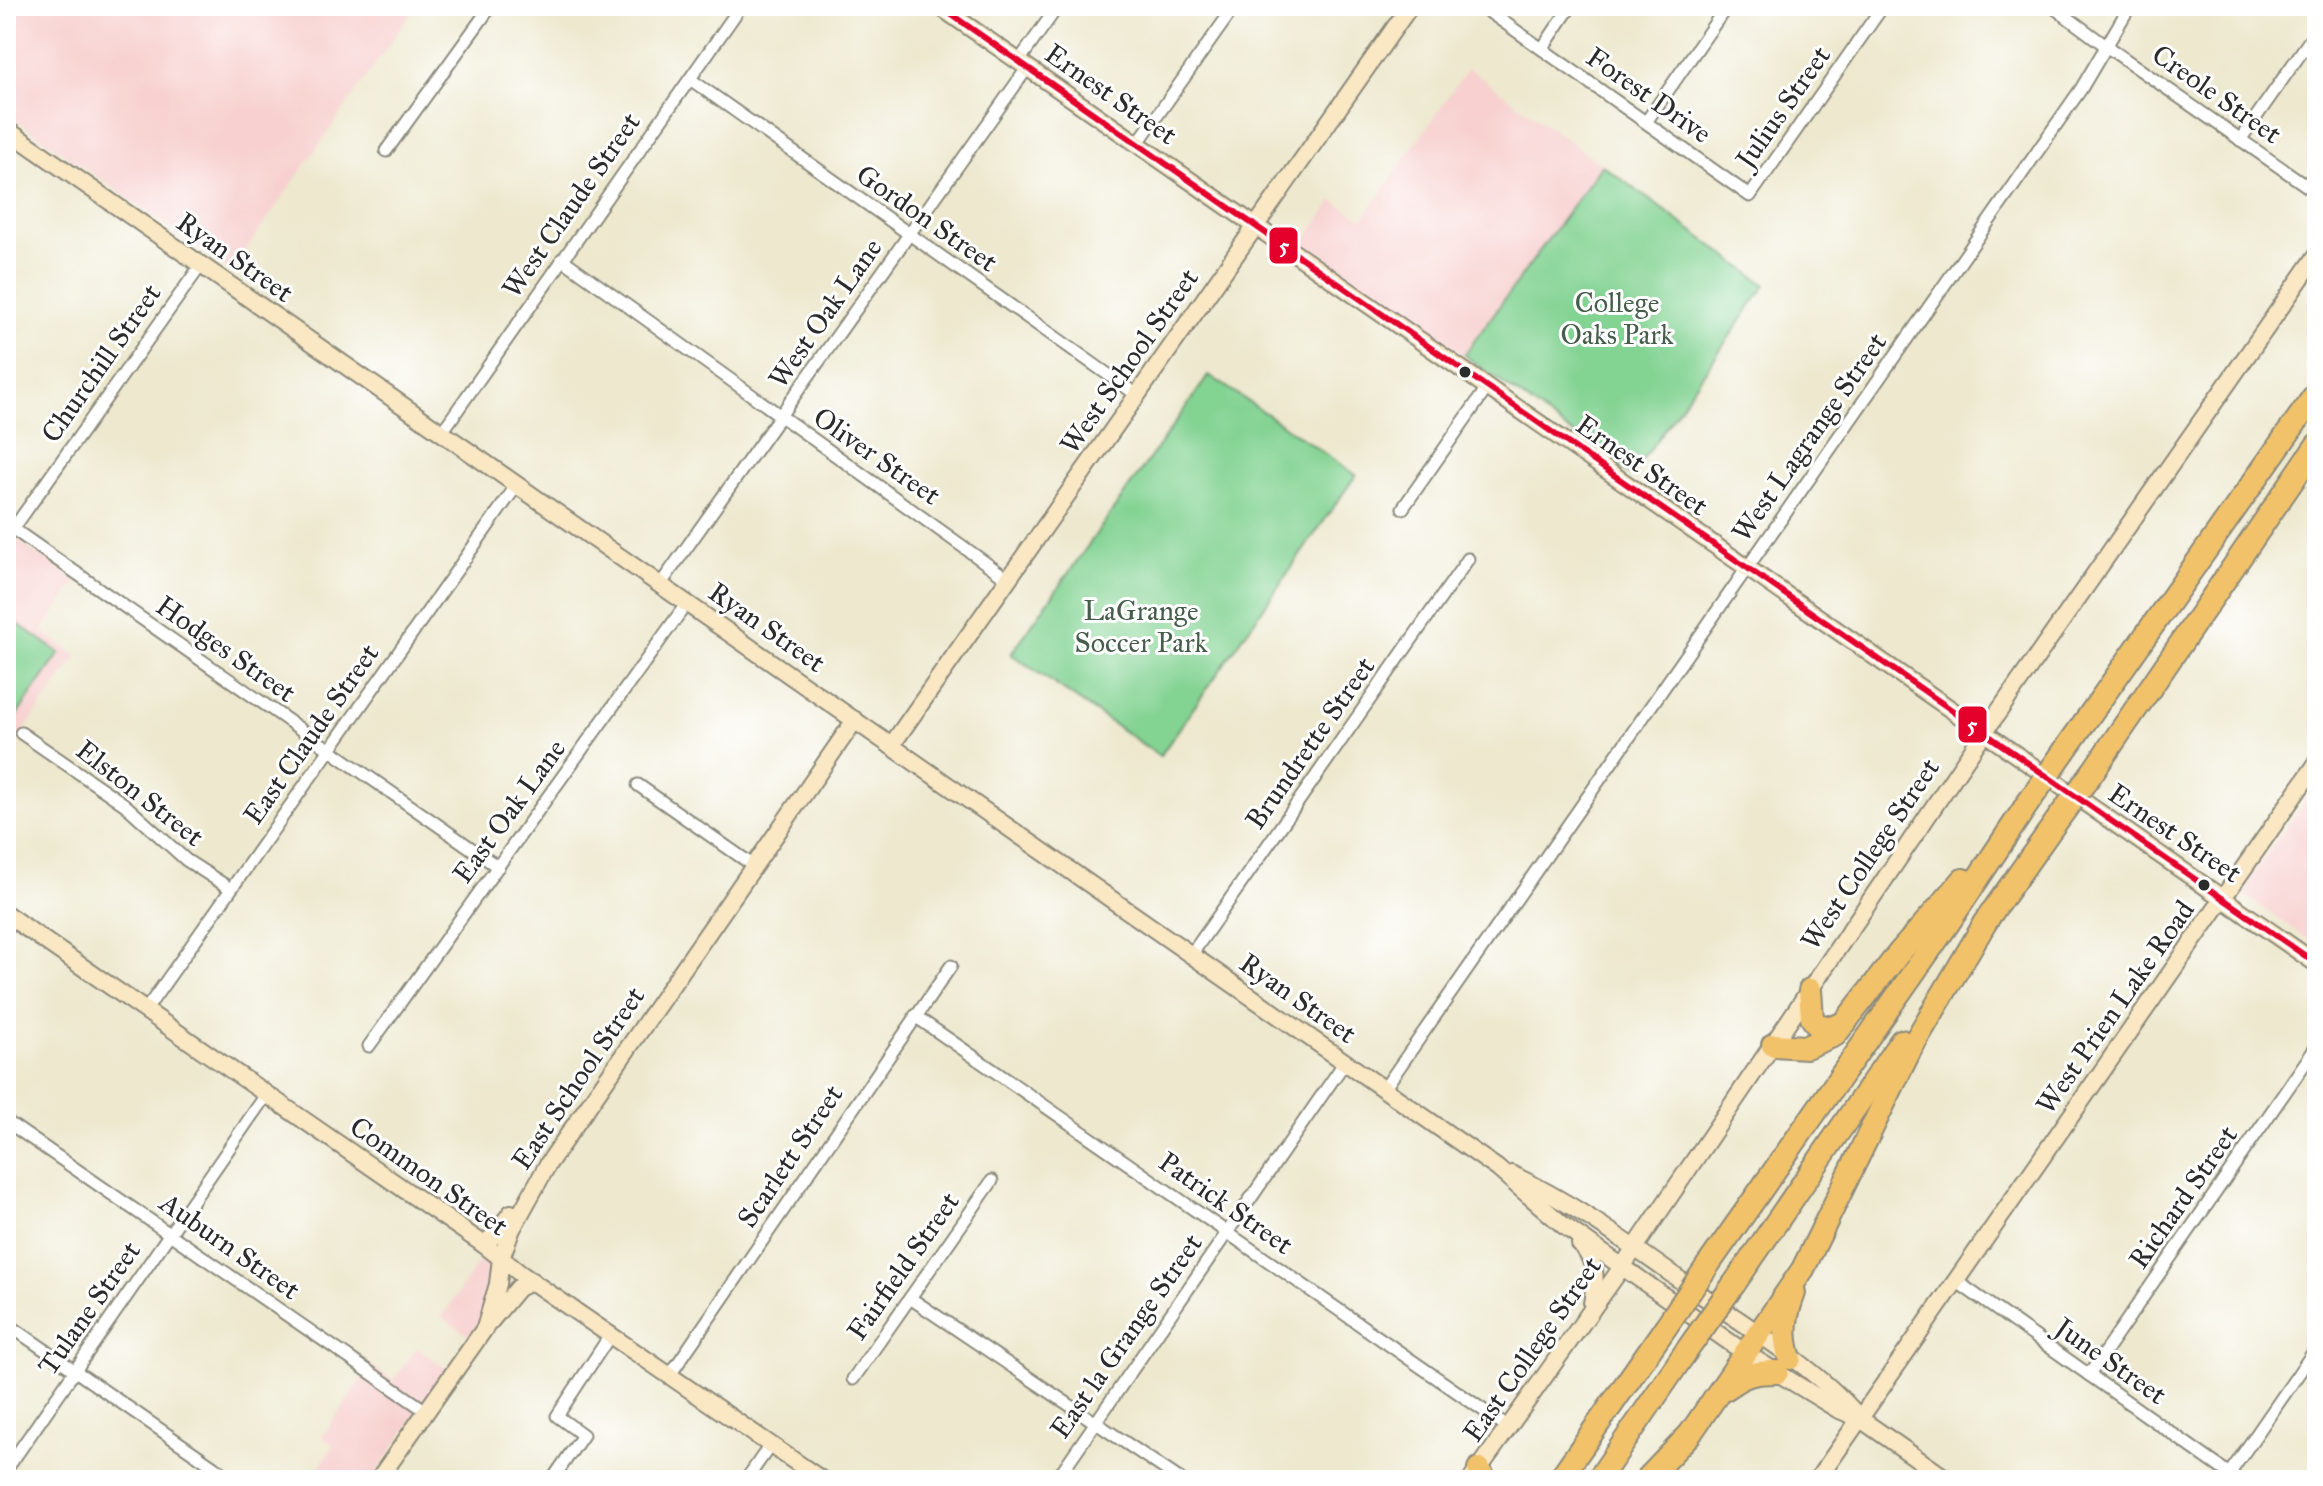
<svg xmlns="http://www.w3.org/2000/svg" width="2323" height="1486" font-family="'IM FELL Great Primer',serif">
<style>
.built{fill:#f7d0cf}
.park{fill:#83d393;stroke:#577f5f;stroke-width:2}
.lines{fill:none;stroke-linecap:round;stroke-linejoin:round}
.street-casing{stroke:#8c8a7c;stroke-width:15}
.secondary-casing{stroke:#8c8a7c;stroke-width:20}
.highway-casing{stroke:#8c8a7c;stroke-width:26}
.street{stroke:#fff;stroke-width:11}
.secondary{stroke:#fae7c3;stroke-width:16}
.highway{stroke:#f2c26a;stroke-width:22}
.highway-bridge-casing{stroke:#8c8a7c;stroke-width:26;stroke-linecap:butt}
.highway-bridge{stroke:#f2c26a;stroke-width:22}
.bus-1-casing{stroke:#fff;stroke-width:12}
.bus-1{stroke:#e4002b;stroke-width:6}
.bus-dot{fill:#2b2b2b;stroke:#fff;stroke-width:3}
.labels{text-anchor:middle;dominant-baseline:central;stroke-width:6;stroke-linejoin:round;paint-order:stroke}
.street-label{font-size:28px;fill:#2b2b2b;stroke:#fff}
.park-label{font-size:28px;fill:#455d4a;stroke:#fff}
.line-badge{stroke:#fff;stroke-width:3}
.badge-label{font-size:22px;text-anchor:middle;font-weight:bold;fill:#fff}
</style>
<rect width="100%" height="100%" fill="#fff"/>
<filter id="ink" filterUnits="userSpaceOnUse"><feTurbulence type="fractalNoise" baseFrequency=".0125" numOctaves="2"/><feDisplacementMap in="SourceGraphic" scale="16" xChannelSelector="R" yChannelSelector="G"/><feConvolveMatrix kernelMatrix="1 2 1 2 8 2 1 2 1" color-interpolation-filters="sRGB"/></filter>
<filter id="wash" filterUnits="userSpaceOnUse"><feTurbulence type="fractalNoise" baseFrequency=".006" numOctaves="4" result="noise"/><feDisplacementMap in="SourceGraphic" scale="32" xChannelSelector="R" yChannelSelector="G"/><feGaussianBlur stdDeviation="1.8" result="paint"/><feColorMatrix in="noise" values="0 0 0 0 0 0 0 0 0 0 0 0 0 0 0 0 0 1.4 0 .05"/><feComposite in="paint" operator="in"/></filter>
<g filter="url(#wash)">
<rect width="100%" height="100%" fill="#ede8ce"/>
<g class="built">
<polygon points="6,6 416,6 231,271 6,113"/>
<polygon points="1468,68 1602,165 1464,355 1302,245 1333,200 1363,219"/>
<polygon points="6,532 77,581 42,631 77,656 6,756"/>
<polygon points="2317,783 2317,946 2240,892"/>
<polygon points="483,1255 513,1276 471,1337 442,1317"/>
<polygon points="417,1348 448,1370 371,1480 310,1480 334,1445 322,1437 371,1365 393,1380"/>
</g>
<g class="park">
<polygon points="1602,165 1766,285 1631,476 1464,355"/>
<polygon points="1209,375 1356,475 1160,756 1011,654"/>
<polygon points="6,616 60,653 6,731"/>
</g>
</g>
<g filter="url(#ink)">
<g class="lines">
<g class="street-casing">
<g id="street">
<polyline points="1481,6 1750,196 1883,6"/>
<polyline points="2052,6 2106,46 2317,193"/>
<polyline points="1542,49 1571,6"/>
<polyline points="1019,61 1058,6"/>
<polyline points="690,79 1137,395"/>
<polyline points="1646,122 1727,6"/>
<polyline points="2240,140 2317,30"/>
<polyline points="1137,144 1235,6"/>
<polyline points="386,151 491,6"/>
<polyline points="562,259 1008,579"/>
<polyline points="442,432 741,6"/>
<polyline points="1403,508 1487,388"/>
<polyline points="6,524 498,867"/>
<polyline points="13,529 201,265"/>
<polyline points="660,585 1028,67"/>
<polyline points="21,733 124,804 186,860 231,889"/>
<polyline points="638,785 754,866"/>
<polyline points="1191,955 1468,559"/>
<polyline points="145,1011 517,485"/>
<polyline points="915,1016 1509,1428"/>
<polyline points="369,1046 687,603"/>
<polyline points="1384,1089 2081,89 2130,6"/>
<polyline points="6,1121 426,1411"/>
<polyline points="1956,1281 2238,1480"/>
<polyline points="910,1298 1181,1480"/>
<polyline points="6,1323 233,1480"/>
<polyline points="670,1375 951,966"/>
<polyline points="2089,1375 2317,1046"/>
<polyline points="853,1379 992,1181"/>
<polyline points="6,1470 266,1095"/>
<polyline points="552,1480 583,1435 557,1416 611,1334"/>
<polyline points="746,1480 771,1444"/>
<polyline points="1056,1480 1345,1062"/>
<polyline points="2225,1480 2317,1347"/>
</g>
</g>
<g class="secondary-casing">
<g id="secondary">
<polyline points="939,6 2317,964"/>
<polyline points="6,129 1497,1168 1563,1225 1745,1353 1837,1409 1859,1418 1948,1480"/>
<polyline points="891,746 1410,6"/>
<polyline points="6,914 483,1244 521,1274 822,1480"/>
<path d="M1511,1174c67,31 126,76 186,118 51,35 118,75 159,122"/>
<polyline points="483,1244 494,1236 511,1213"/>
<path d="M1580,1244c18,19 16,36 12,60"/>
<polyline points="489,1323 518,1288 532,1281"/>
<polyline points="378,1480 485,1328 498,1284 501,1258 512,1229 548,1164 855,720"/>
<polyline points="1471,1480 1622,1267 1983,734 2317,255"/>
<polyline points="1817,1480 2317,763"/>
</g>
</g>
<g class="highway-casing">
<g id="highway">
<polyline points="2065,750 2317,392"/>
<polyline points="2094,770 2317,445"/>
<polyline points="1983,925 2056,822"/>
<polyline points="1810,990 1812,1018 1817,1025 1832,1028 1846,1022"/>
<polyline points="1773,1045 1806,1047 1835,1035 1899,953 1963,880"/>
<polyline points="1708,1265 1947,925 2028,803"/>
<polyline points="1734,1284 1901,1041"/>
<path d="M1790,1358c-8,-23 -5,-42 4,-65"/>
<path d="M1727,1388c16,-14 29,-16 50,-16"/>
<polyline points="1479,1469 1485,1480"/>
<polyline points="1559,1480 1665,1328"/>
<polyline points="1598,1480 1685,1353"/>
<polyline points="1646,1480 1690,1434 1803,1269 1910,1050 1991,913"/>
</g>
</g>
<use href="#street" class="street"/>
<use href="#secondary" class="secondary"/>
<use href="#highway" class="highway"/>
<g class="highway-bridge-casing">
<g id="highway-bridge">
<polyline points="2028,803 2065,750"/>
<polyline points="2056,822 2094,770"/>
<polyline points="1665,1328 1708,1265"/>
<polyline points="1685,1353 1734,1284"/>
</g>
</g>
<use href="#highway-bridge" class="highway-bridge"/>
<g class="bus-1-casing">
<polyline id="bus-1" points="939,6 2317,964"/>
</g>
<use href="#bus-1" class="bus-1"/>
</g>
</g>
<g class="bus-dot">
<circle cx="1465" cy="372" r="7"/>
<circle cx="2204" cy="885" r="7"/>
</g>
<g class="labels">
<g class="street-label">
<text transform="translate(1111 94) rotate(35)">Ernest Street</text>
<text transform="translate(2217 94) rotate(35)">Creole Street</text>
<text transform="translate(1649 95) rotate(35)">Forest Drive</text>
<text transform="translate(1783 107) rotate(-55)">Julius Street</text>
<text transform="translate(571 205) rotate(-55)">West Claude Street</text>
<text transform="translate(927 218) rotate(35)">Gordon Street</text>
<text transform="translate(235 257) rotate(35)">Ryan Street</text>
<text transform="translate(825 313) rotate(-55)">West Oak Lane</text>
<text transform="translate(1129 361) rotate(-55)">West School Street</text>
<text transform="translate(101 363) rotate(-55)">Churchill Street</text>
<text transform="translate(1809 437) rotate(-55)">West Lagrange Street</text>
<text transform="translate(877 456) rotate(35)">Oliver Street</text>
<text transform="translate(1642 465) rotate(35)">Ernest Street</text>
<text transform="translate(767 627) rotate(35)">Ryan Street</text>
<text transform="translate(226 649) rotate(35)">Hodges Street</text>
<text transform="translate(311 734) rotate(-55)">East Claude Street</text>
<text transform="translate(1310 743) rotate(-55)">Brundrette Street</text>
<text transform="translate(140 793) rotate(38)">Elston Street</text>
<text transform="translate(509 811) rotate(-54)">East Oak Lane</text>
<text transform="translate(2175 833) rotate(34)">Ernest Street</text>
<text transform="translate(1870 854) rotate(-56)">West College Street</text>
<text transform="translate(1298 998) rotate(35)">Ryan Street</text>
<text transform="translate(2115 1007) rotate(-55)">West Prien Lake Road</text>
<text transform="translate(578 1078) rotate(-56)">East School Street</text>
<text transform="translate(790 1156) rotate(-56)">Scarlett Street</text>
<text transform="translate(429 1176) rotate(35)">Common Street</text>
<text transform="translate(2183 1197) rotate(-55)">Richard Street</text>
<text transform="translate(1226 1203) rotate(35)">Patrick Street</text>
<text transform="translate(230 1246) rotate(35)">Auburn Street</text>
<text transform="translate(903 1266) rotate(-55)">Fairfield Street</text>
<text transform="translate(89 1308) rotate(-55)">Tulane Street</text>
<text transform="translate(1126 1336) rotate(-55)">East la Grange Street</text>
<text transform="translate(1532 1349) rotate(-55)">East College Street</text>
<text transform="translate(2111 1361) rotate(35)">June Street</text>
</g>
<g class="park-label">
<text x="1617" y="302">College<tspan x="1617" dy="32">Oaks Park</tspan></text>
<text x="1141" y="610">LaGrange<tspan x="1141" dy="32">Soccer Park</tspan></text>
</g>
</g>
<g class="line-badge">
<rect x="1268" y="226" width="31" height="39" rx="8" fill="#e4002b"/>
<rect x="1957" y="705" width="31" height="39" rx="8" fill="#e4002b"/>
</g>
<g class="badge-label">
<text x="1284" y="253">5</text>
<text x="1972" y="732">5</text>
</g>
<rect width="2323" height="1486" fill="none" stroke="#fff" stroke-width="32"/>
</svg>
